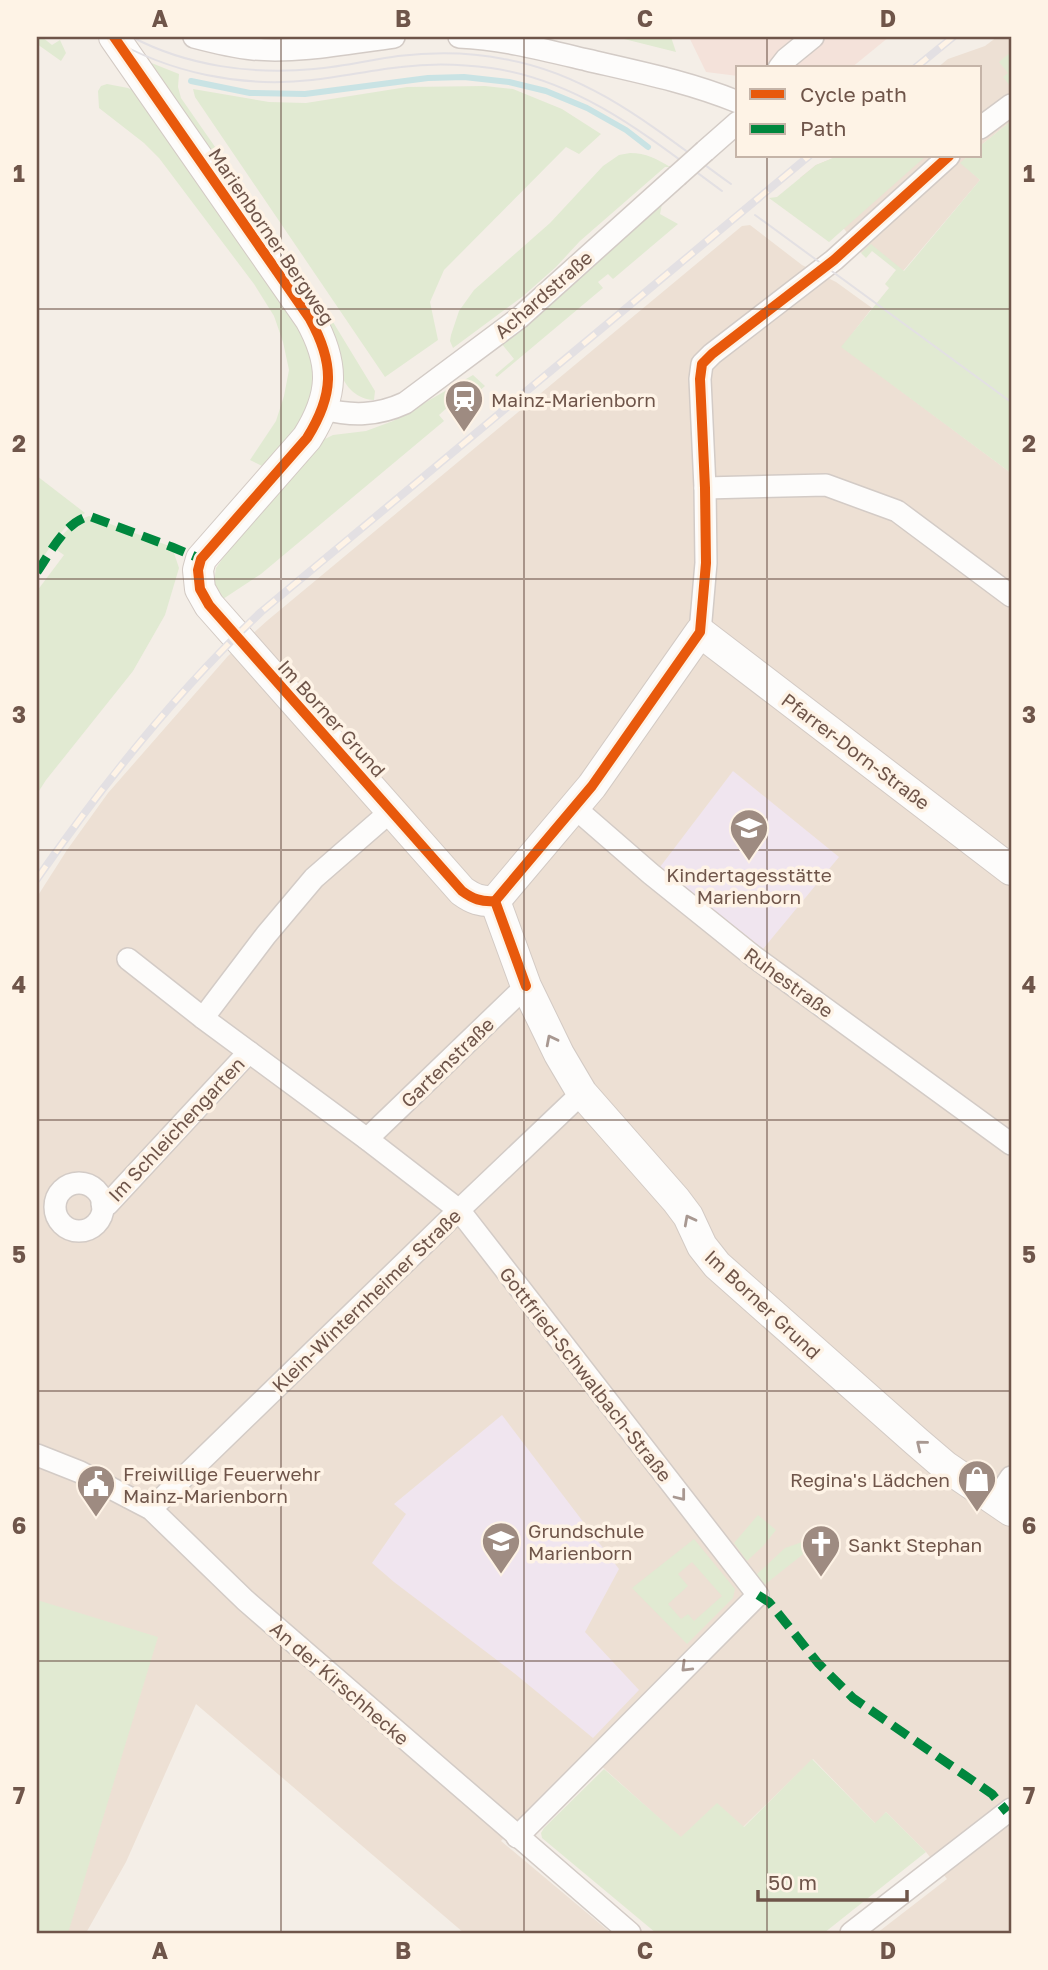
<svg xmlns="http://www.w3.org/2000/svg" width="1048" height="1970" font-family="'Golos Text',sans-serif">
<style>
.residential{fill:#ede0d4}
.commercial{fill:#f4e2da}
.education{fill:#f0e5ef}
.green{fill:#e1ead2;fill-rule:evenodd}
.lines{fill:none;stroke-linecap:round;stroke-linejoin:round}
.stream{stroke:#c9e3e4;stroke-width:6}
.street-casing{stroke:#d3cbc6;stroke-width:24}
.secondary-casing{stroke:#d3cac4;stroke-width:32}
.street{stroke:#fdfcfb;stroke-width:21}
.secondary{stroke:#fdfcfb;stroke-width:30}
.tram{stroke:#e3e0e3;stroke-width:2}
.rail-casing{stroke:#e3e0e3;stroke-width:8}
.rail{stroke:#fef3e6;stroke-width:5;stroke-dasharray:16;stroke-linecap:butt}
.street-bridge-casing{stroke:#d3cbc6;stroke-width:24;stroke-linecap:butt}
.street-bridge{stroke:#fdfcfb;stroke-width:21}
.quiet{stroke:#00873e;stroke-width:9;stroke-dasharray:18 9;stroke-linecap:butt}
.cycleway-casing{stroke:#fef3e6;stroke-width:15}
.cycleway{stroke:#e8590c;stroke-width:10}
.oneway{stroke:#a89891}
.grid{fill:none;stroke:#6f554a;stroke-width:2;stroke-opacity:0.55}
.labels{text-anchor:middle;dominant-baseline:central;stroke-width:7;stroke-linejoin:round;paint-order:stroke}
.street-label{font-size:19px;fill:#6f554a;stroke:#fef3e6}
.poi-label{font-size:19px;fill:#6f554a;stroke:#fef3e6;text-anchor:start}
.neatline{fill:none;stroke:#6f554a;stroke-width:2.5}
.grid-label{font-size:23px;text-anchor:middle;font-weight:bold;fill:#6f554a}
</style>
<rect width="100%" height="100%" fill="#f4eee7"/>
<g class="residential">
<polygon points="997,37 1010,37 1011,39 1011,126 1006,125 980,146 980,68 937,68 948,59 985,46"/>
<polygon points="838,156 968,156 961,163 980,180 903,271 871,245 861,253 845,230 800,178 816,165"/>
<polygon points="750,225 802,265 836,282 872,308 842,347 1011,473 1011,1933 877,1933 947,1879 926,1852 886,1812 876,1824 813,1759 743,1827 681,1838 587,1753 528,1811 501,1841 611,1933 464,1933 196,1704 126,1862 86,1933 37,1933 37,897 67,850 108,793 228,656 268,620 742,226"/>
</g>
<polygon class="commercial" points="689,37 889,37 851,68 738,68 738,76 706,72"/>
<g class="education">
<polygon points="733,771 839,857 763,949 660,867"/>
<polygon points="502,1415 619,1569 585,1632 639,1690 593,1738 514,1673 394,1582 372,1563 406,1514 394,1504"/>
</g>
<g class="green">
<polygon points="37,37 42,37 52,45 60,40 66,53 61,61 37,44"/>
<polygon points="616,37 671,37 676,52"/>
<polygon points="1011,52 1011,87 1003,77 1008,73 999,62"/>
<path d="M139,58l40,16 -1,13 3,11 124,178 70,115 -1,9c-17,-1 -28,-12 -34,-28z"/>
<polygon points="107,84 128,88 137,92 298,315 316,362 315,394 306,419 266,468 250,460 276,421 284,396 289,370 283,342 274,316 254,284 159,158 144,143 99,108 98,91 101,86"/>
<polygon points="485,86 513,89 562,109 601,134 579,154 566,147 444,270 430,302 438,340 385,377 195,97 193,89 269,102 306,103 407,87"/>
<polygon points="1011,121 1011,473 841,347 889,288 885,284 896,270 872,251 866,258 861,253 871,244 904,271 980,180 960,163 968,156 980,156 980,146"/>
<path d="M630,153c16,0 27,6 40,14h-5l-85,74 -24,26 -34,30 -69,51 -3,-7 1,-6 8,-24 15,-21 76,-67 53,-57 16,-11z"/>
<polygon points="838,156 926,156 829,242 769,198 777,197 816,165"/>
<polygon points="662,204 660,214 678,224 613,279 608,274 598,282 603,288 497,377 495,375 514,359 501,343"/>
<polygon points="473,375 485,386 456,411 450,405 439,415 444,421 261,574 223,599 214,582 216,568 265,498 315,444 333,435 366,431 393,421"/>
<path d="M37,476l48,37c-23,12 -34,33 -48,54z"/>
<path d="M89,516l83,31 7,21 -14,47 -32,56 -87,109 -9,14v-203l27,-36 -10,-7c8,-14 19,-27 35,-32z"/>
<polygon points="758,1515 776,1530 763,1546 747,1561 734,1543"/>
<polygon points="831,1532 763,1586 756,1575 785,1548"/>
<path d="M694,1539l41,50 -2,9 -46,46 -55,-56zM692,1562l30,34 -28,25 -6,-7 -7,5 -13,-15 20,-18 -10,-12z"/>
<polygon points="37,1600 158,1637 68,1933 37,1933"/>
<polygon points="812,1759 875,1823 886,1812 926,1852 824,1933 656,1933 542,1838 541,1833 544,1828 604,1769 681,1837 717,1803 744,1827"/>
</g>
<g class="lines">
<polyline class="stream" points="191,81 250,93 305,94 428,78 464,77 509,82 546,91 587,108 626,130 648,147"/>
<g class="street-casing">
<g id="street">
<path d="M194,37c19,5 39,10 59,12 46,4 95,-6 141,-12"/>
<path d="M459,37c44,2 86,13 128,23 52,12 102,22 151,42"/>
<polyline points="779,68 786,59 813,37"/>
<polyline points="980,128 1011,105"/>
<polyline points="705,151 738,122"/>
<path d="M323,409c29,7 54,7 82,-6l114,-85 158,-142"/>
<polyline points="705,488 826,485 897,511 1011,596"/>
<polyline points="700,632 706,563 705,488 700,379 702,364 712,354 834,260 949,156"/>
<polyline points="575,808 651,874 753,956 1011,1144"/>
<polyline points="128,959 203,1018 367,1139 459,1210 758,1595 517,1837"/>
<polyline points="203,1018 266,935 314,878 391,811"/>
<polyline points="367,1139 526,986"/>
<circle cx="79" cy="1207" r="24"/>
<polyline points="102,1204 108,1204 249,1052"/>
<polyline points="37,1455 80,1472 151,1509 245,1600 630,1933"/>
<polyline points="995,1501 1011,1477"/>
<polyline points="151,1509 459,1210 582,1093"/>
<polyline points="851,1933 1011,1809"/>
</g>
</g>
<g class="secondary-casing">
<g id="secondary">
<path d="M114,37l196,282c25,45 24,76 -3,119l-106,121 -3,11 2,19 9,16 253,286c11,8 19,11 33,10l97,-115 108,-154 311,238"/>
<polyline points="495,901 526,986 559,1054 582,1093 676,1200 688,1216 702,1246 717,1265 917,1442 945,1466 1011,1511"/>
</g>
</g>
<use href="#street" class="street"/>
<use href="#secondary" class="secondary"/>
<g class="tram">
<path d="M108,37c61,36 134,51 204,43 30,-3 60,-10 89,-13 30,-4 61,-3 90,1 91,13 160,71 231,123"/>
<path d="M132,37c55,29 121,38 182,32 28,-2 56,-9 84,-13 36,-4 71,-4 106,3 89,15 156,74 227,125"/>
<polyline points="755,215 1011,402"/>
</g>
<g class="rail-casing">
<g id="rail">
<polyline points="915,68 953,37"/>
<path d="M37,879c66,-95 139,-187 224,-267l548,-456"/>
</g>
</g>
<use href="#rail" class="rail"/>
<g class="street-bridge-casing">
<polyline id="street-bridge" points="677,176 705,151"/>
</g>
<use href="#street-bridge" class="street-bridge"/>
<g class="quiet">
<path d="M37,572c14,-20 27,-49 52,-56l83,31 29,12"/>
<polyline points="758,1595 769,1602 818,1663 853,1698 992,1794 1007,1812"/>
</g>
<g class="cycleway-casing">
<g id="cycleway">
<path d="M114,37l196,282c25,45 24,76 -3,119l-106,121 -3,11 2,19 9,16 253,286c11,8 19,11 33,10l97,-115 108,-154 6,-69 -1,-75 -5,-109 2,-15 10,-10 122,-94 115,-104"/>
<polyline points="495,901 526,986"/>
</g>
</g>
<use href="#cycleway" class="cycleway"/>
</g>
<defs><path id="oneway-chevron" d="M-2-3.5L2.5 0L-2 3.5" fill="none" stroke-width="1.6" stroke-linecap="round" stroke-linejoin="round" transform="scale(1.75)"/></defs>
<g class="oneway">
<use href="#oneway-chevron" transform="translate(551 1040) rotate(-117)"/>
<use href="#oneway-chevron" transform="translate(689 1220) rotate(-118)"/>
<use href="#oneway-chevron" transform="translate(921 1445) rotate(-141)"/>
<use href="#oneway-chevron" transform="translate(681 1496) rotate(52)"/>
<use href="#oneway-chevron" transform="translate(686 1667) rotate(135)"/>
</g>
<path class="grid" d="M281,37v1896M524,37v1896M767,37v31M767,156v1777M37,309h974M37,579h974M37,850h974M37,1120h974M37,1391h974M37,1661h974"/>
<defs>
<g id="station-pin" transform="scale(2.0125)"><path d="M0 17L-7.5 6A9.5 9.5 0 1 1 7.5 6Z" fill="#9e8b81" stroke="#fef3e6"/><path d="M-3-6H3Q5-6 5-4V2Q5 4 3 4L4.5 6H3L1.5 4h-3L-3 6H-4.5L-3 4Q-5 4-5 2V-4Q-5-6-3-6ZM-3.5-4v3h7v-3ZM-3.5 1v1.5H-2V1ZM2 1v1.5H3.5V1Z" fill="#fff"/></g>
<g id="school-pin" transform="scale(2.0125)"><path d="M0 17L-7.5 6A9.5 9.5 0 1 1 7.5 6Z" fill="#9e8b81" stroke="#fef3e6"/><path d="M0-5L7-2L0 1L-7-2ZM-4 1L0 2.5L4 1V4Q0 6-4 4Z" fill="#fff"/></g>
<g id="shop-pin" transform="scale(2.0125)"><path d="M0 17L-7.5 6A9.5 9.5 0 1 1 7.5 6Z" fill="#9e8b81" stroke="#fef3e6"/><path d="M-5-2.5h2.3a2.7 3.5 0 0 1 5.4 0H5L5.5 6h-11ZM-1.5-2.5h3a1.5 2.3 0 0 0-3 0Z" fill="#fff"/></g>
<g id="civic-pin" transform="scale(2.0125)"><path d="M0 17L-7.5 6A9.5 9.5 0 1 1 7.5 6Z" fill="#9e8b81" stroke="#fef3e6"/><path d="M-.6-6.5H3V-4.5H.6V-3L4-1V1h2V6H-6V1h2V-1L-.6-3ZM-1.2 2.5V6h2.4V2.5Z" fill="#fff"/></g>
<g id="church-pin" transform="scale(2.0125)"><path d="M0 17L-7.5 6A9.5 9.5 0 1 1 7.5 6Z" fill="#9e8b81" stroke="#fef3e6"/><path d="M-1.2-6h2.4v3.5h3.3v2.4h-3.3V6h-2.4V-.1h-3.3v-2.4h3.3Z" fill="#fff"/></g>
</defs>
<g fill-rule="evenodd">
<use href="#station-pin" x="464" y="399"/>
<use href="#school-pin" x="749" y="828"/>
<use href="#shop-pin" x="977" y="1479"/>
<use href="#civic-pin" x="96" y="1484"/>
<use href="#school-pin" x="501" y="1541"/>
<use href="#church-pin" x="821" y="1544"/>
</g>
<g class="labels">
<g class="street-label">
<text transform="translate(272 236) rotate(56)">Marienborner Bergweg</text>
<text transform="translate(543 294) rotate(-41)">Achardstraße</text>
<text transform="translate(332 718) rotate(48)">Im Borner Grund</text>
<text transform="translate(856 751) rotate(37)">Pfarrer-Dorn-Straße</text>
<text transform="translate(789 982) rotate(36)">Ruhestraße</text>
<text transform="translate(447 1062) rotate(-44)">Gartenstraße</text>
<text transform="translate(176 1129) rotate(-47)">Im Schleichengarten</text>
<text transform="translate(366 1300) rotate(-44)">Klein-Winternheimer Straße</text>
<text transform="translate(763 1304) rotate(43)">Im Borner Grund</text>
<text transform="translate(586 1374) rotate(52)">Gottfried-Schwalbach-Straße</text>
<text transform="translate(340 1683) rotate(41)">An der Kirschhecke</text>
</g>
<g class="poi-label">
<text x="491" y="399">Mainz-Marienborn</text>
<text x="749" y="874" text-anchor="middle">Kindertagesstätte<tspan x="749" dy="22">Marienborn</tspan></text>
<text x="123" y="1473">Freiwillige Feuerwehr<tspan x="123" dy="22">Mainz-Marienborn</tspan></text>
<text x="950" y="1479" text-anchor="end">Regina's Lädchen</text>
<text x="528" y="1530">Grundschule<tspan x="528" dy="22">Marienborn</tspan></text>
<text x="848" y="1544">Sankt Stephan</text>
</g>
</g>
<rect width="1048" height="1970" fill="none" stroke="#fef3e6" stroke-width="77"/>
<rect x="736" y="66" width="245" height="91" fill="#fef3e6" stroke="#c5b4a8" stroke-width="2"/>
<rect x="750" y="89" width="35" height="10" fill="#e8590c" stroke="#c5b4a8" stroke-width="2"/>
<text x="800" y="102" font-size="21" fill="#6f554a">Cycle path</text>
<rect x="750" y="124" width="35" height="10" fill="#00873e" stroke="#c5b4a8" stroke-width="2"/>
<text x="800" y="136" font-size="21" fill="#6f554a">Path</text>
<path d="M758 1890v10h149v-10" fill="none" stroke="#6f554a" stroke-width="3.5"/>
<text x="768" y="1890" font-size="21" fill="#6f554a" stroke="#fef3e6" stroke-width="5" paint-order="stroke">50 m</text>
<rect x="38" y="38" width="972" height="1894" class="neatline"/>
<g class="grid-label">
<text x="160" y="27">A</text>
<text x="403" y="27">B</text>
<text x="645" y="27">C</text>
<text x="888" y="27">D</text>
<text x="19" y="182">1</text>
<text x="1029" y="182">1</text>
<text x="19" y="452">2</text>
<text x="1029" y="452">2</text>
<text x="19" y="723">3</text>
<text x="1029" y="723">3</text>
<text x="19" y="993">4</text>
<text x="1029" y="993">4</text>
<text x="19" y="1263">5</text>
<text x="1029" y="1263">5</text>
<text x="19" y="1534">6</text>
<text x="1029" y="1534">6</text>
<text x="19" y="1804">7</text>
<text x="1029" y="1804">7</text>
<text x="160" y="1959">A</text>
<text x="403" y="1959">B</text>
<text x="645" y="1959">C</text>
<text x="888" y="1959">D</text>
</g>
</svg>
